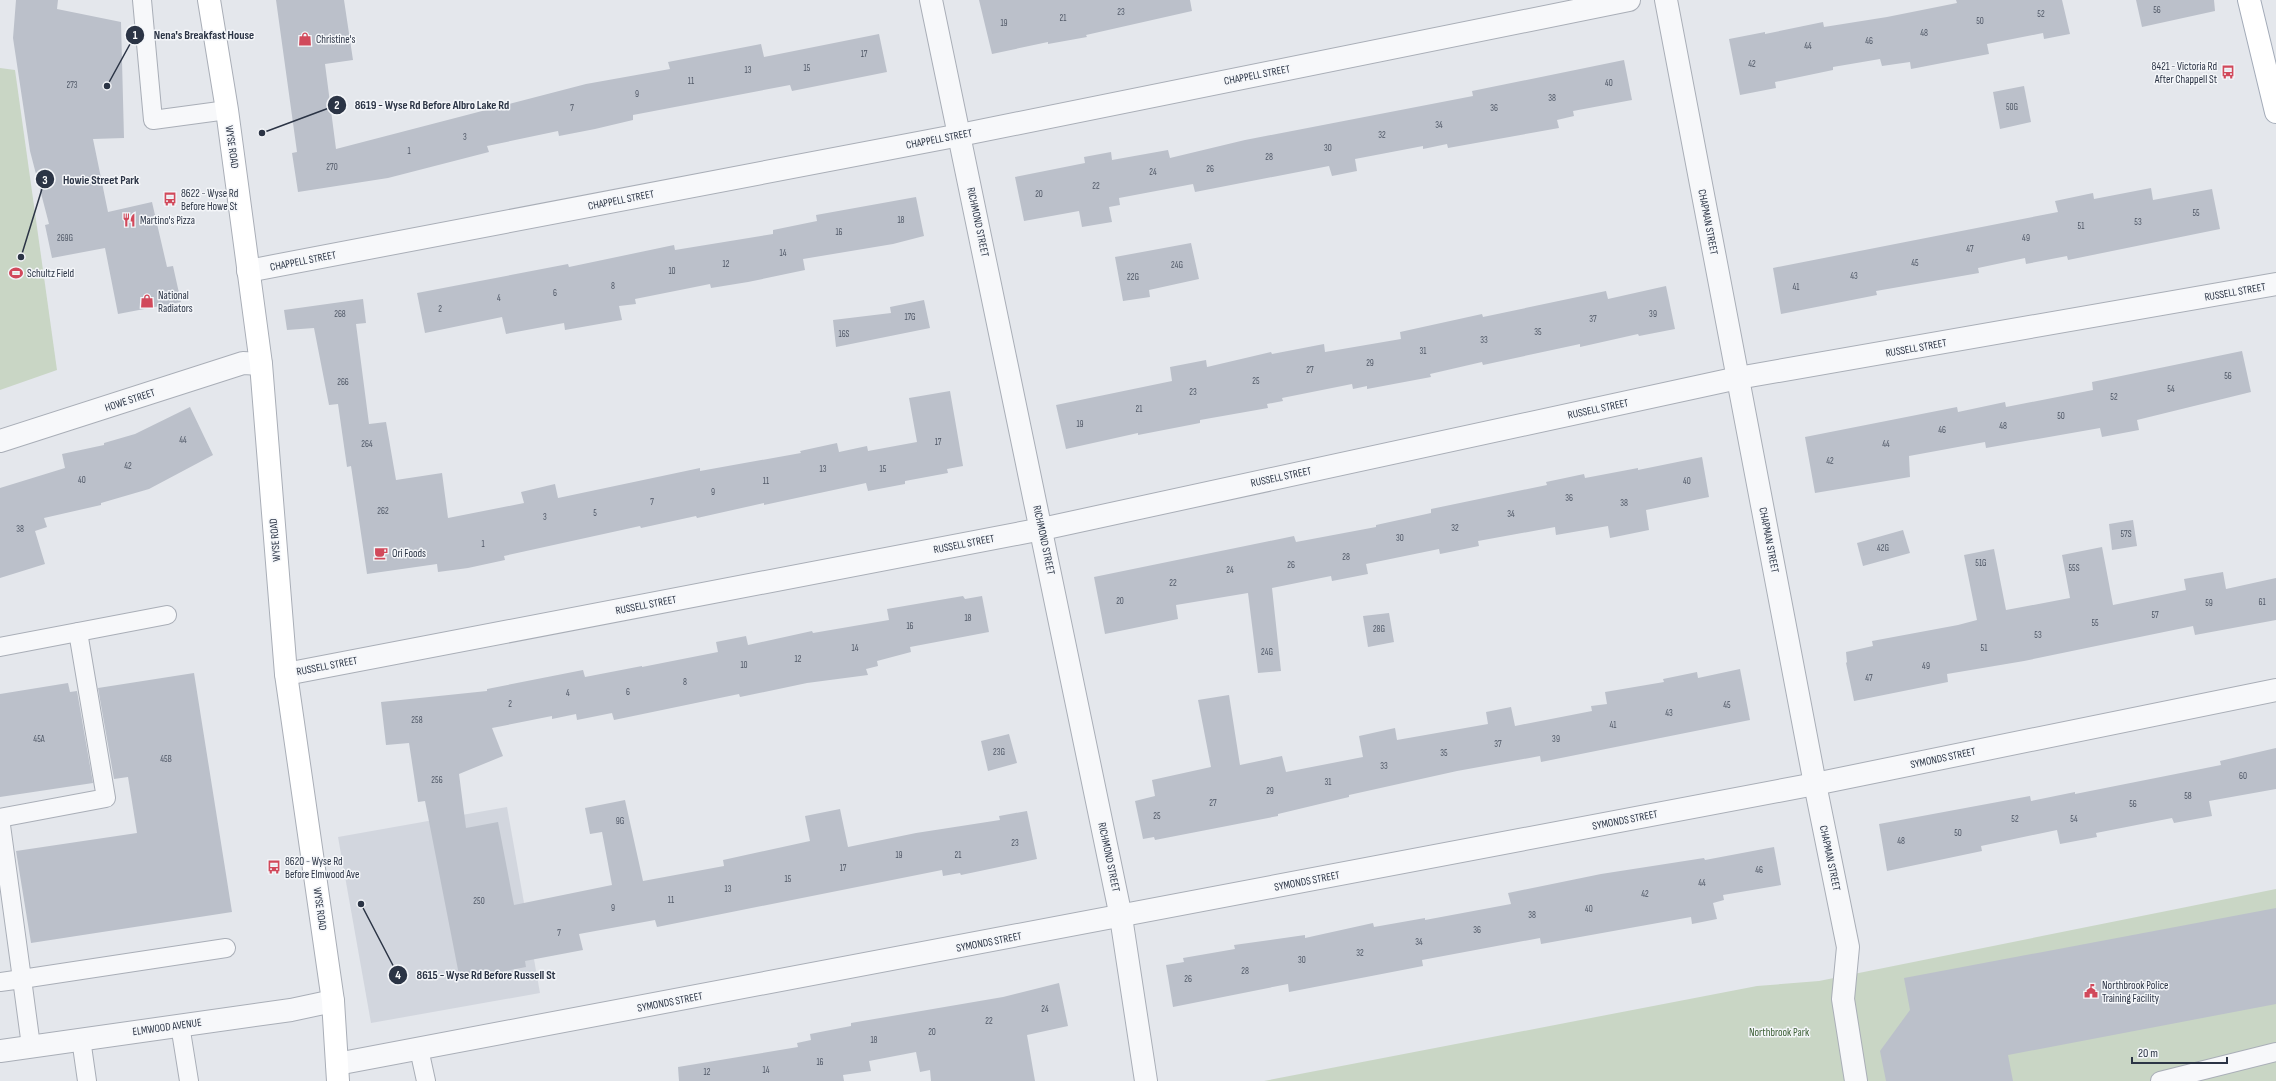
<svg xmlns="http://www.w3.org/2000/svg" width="2276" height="1081" font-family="'Sofia Sans Condensed',sans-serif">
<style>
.built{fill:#d2d6de}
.green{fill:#c9d6c5}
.building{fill:#bbc0ca}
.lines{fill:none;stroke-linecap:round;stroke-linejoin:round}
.service-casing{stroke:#a9aeb7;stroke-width:20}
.minor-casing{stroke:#a9aeb7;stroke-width:24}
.secondary-casing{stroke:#a9aeb7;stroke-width:24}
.primary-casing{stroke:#a3abb8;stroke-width:24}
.service{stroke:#f7f8fa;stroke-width:18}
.minor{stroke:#f7f8fa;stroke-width:22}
.secondary{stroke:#fff;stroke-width:22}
.primary{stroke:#fff;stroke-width:22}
.labels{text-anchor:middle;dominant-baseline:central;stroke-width:3;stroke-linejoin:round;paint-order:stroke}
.number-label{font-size:9px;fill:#4f5766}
.poi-label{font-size:11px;fill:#2b3445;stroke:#f4f6f9;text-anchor:start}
.street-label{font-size:11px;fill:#2b3445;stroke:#f4f6f9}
.park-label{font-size:11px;fill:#3f6138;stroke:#f4f6f9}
.leader{fill:none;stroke:#2b3445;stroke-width:1.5}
.callout-dot{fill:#2b3445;stroke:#f4f6f9;stroke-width:1.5}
.mark-label{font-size:12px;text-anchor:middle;font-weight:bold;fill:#fff}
.callout-label{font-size:12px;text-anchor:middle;font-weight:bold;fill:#2b3445;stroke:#f4f6f9;stroke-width:3;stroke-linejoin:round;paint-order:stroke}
</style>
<rect width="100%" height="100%" fill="#e4e7ec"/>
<polygon class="built" points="507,807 540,993 371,1023 338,837"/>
<g class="green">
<polygon points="0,68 15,70 57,370 0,390"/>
<polygon points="2276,889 2276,1081 1264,1081 1757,986 1819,981"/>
</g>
<g class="building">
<polygon points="16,0 58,0 57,9 121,22 124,138 93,139 108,212 152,202 167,267 173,266 181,302 118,314 105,248 52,258 45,225 49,224 30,151 13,38"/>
<polygon points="276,0 344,0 353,60 325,64 336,149 586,84 670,69 668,62 761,44 764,57 879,34 887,72 792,91 790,85 633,115 633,120 595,129 559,136 558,131 487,146 489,152 388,178 298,192 292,153 297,152"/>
<polygon points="979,0 1190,0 1192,11 1086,35 1087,37 1048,44 1048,42 992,54"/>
<polygon points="1956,0 2062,0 2070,34 2044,39 2043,33 1987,44 1989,54 1911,69 1910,62 1882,66 1880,59 1833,67 1833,70 1775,82 1776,88 1740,95 1729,39 1765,32 1765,34 1823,22 1824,27 1887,17 1957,3"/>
<polygon points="2136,0 2214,0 2215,11 2142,27"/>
<polygon points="1624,60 1632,100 1573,111 1574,116 1557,120 1559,128 1448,148 1447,144 1423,149 1423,146 1355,159 1357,171 1332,176 1329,166 1195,192 1193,184 1119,198 1120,205 1109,207 1112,222 1082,227 1079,211 1024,221 1015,177 1085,163 1084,157 1111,152 1112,160 1168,150 1170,158 1245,140 1473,96 1472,91"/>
<polygon points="2024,86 2031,122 2000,129 1993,92"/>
<polygon points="2151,188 2153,200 2212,189 2220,229 2068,260 2067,256 2026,264 2025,258 1978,268 1979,273 1876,291 1877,295 1781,314 1773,268 2058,212 2055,201 2093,193 2094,199"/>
<polygon points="916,197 924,236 893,244 803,259 805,270 748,282 711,288 710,284 635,299 636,304 619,306 622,320 565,330 564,323 506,334 502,317 425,333 417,293 568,264 569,267 674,245 675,250 773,234 773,230 817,221 816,215"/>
<polygon points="1191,243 1199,279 1149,290 1150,297 1123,301 1115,257"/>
<polygon points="1666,286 1675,329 1639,336 1638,334 1580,347 1580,344 1483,365 1482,362 1430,374 1431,377 1367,389 1367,386 1353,389 1352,384 1282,398 1283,401 1267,404 1268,408 1200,420 1200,423 1138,435 1138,433 1066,449 1056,405 1172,381 1170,367 1206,360 1207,367 1271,352 1272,354 1324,344 1325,352 1401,339 1400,332 1482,314 1483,317 1606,291 1608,299"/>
<polygon points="363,299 366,323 356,324 369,424 386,422 396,480 442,473 448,518 524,503 521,492 555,484 558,498 700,468 700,471 801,453 800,451 837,443 839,452 867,446 868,451 917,442 909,398 950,391 963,466 947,469 948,473 905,481 905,484 868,491 866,483 764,505 764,503 697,518 696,516 641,528 640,526 504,556 505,560 468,568 438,572 437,564 367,574 351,466 347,467 338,404 329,405 314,328 287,330 284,310"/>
<polygon points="924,300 930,328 836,347 833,320 891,313 890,307"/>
<polygon points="2242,351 2251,392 2137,420 2139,430 2102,437 2100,428 1986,448 1985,442 1909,456 1910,477 1815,493 1805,437 1957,407 1958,412 2005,402 2006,407 2093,390 2092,382"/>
<polygon points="190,407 213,455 149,489 101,503 101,505 44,518 47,527 35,531 45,564 0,578 0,488 65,468 62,454 104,445 104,443 135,434"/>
<polygon points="1702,457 1709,497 1646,510 1649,530 1610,538 1608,526 1556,535 1555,527 1478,541 1479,546 1440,554 1439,549 1366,564 1368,574 1332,581 1331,576 1272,588 1281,671 1258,673 1248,593 1176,605 1178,619 1105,634 1094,577 1294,536 1296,542 1376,527 1376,525 1431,513 1431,509 1547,485 1546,482 1584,474 1585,478 1638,468 1638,470"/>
<polygon points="2133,520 2137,546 2112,550 2109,524"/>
<polygon points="1903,530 1910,553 1863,566 1857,543"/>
<polygon points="2102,547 2113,605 2186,590 2184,579 2223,572 2226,589 2276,578 2276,620 2195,635 2193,626 2024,661 1947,674 1948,682 1854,701 1846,663 1847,662 1846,652 1873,646 1872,641 1958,625 1977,620 1964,555 1994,549 2006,610 2070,598 2062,555"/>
<polygon points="963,596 965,599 982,596 989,632 910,647 911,652 877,661 878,666 866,669 868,675 807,683 740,697 739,694 614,720 612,713 577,720 576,714 552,719 552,716 492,728 503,756 459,774 466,828 498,822 514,905 612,885 602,832 590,834 585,808 625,800 643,881 724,866 723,860 810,841 805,816 840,809 848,847 916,833 1000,820 999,816 1027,811 1037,859 961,875 960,873 943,876 942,870 657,927 655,920 579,934 583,950 525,961 526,967 460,980 425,801 418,802 409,743 386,745 381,702 487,691 487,689 583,670 585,677 642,666 642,667 718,652 716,642 746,636 748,645 812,631 813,633 889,620 887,609"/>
<polygon points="1389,613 1394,642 1368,647 1363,616"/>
<polygon points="1740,669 1750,720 1541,762 1540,756 1457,771 1349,795 1349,797 1278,814 1278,816 1155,840 1154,837 1143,839 1135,801 1155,796 1152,780 1211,767 1198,700 1229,695 1240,765 1282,756 1286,772 1363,757 1359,736 1395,728 1397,740 1488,724 1486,712 1511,707 1515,726 1592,711 1591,706 1607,704 1605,692 1664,682 1663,679 1697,672 1698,678"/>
<polygon points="194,673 232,912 31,943 16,851 137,833 128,777 114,779 98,688"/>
<polygon points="68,683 70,692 77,691 93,783 0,797 0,694"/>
<polygon points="1009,734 1017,763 988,771 981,741"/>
<polygon points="2276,748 2276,789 2209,801 2212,816 2174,823 2172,818 2096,833 2097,837 2060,844 2057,830 1981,846 1982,851 1887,871 1879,824 2030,796 2031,801 2075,792 2075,794 2221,765 2220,761"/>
<polygon points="1774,847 1781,885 1723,895 1724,900 1713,903 1717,919 1692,924 1691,917 1541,944 1540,938 1422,960 1423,966 1289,992 1288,984 1173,1007 1166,965 1184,962 1183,958 1235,949 1234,945 1305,935 1305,938 1373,923 1374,927 1425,918 1425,920 1511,904 1508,893 1601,874 1704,858 1705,860"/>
<polygon points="2276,908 2276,1004 2008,1055 2013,1081 1886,1081 1880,1051 1910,1010 1904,978"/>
<polygon points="1059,983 1068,1026 1027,1035 1035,1081 931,1081 930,1070 920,1072 916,1052 869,1061 871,1071 843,1075 844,1081 679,1081 678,1067 798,1047 797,1043 811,1040 810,1034 851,1026 851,1023 1003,997"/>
</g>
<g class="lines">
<g class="service-casing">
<g id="service">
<polyline points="142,0 153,120 227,110"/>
<polyline points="78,632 106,798 0,818 22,979 226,948"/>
<polyline points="0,647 167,615"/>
<polyline points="0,982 22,979 31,1046"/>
<polyline points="180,1025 189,1081"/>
<polyline points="81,1039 87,1081"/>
<polyline points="419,1049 426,1081"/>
<polyline points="2160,1081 2276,1052"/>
</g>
</g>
<g class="minor-casing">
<g id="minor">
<polyline points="931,0 1121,917 1146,1081"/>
<polyline points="1666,0 1815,784 1848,947 1843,999 1856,1081"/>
<polyline points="248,271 960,135 1629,0"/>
<polyline points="0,441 243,363 261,364"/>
<polyline points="286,674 1042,529 1738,378 2276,284"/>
<polyline points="0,1051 291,1010 333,1001"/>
<polyline points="337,1064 1815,784 2276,690"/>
</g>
</g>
<g class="secondary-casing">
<polyline id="secondary" points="209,0 227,110 261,364 286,674 333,1001 338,1081"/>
</g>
<g class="primary-casing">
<polyline id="primary" points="2249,0 2276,112"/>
</g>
<use href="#service" class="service"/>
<use href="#minor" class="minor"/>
<use href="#secondary" class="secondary"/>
<use href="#primary" class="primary"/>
</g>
<defs>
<g id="shop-bare" transform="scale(1.08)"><path d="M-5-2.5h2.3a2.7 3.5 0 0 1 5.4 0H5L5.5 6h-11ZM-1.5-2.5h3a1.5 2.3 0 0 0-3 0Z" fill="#d1495b" stroke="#f4f6f9" stroke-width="2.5" paint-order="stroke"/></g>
<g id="bus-bare" transform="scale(1.08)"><path d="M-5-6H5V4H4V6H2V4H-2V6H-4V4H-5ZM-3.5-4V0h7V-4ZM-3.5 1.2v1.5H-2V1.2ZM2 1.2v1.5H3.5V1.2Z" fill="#d1495b" stroke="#f4f6f9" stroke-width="2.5" paint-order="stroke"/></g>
<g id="restaurant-bare" transform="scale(1.08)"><path d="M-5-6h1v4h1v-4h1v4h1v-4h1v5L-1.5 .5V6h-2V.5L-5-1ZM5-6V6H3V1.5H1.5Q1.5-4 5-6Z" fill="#d1495b" stroke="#f4f6f9" stroke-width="2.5" paint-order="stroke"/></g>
<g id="stadium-bare" transform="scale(1.08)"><path d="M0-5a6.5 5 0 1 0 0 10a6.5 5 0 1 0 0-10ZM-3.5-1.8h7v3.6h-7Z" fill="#d1495b" stroke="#f4f6f9" stroke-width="2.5" paint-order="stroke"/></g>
<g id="cafe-bare" transform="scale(1.08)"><path d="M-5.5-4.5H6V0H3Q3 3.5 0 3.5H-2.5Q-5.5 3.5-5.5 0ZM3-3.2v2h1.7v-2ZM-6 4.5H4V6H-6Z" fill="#d1495b" stroke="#f4f6f9" stroke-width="2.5" paint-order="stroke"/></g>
<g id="civic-bare" transform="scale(1.08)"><path d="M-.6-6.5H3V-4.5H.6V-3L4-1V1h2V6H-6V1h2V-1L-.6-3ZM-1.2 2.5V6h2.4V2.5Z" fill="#d1495b" stroke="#f4f6f9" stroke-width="2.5" paint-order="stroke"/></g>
</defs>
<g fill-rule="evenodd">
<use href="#shop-bare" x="305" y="39"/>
<use href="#bus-bare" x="2228" y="72"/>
<use href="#bus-bare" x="170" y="199"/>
<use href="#restaurant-bare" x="129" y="220"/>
<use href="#stadium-bare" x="16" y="273"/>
<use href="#shop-bare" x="147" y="301"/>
<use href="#cafe-bare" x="381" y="553"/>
<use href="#bus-bare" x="274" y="867"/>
<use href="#civic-bare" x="2091" y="991"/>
</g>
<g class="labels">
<g class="number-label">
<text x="2157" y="10">56</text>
<text x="1121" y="12">23</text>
<text x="2041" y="14">52</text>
<text x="1063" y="18">21</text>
<text x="1980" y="21">50</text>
<text x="1004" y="23">19</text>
<text x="1924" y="33">48</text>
<text x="1869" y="41">46</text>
<text x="1808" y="46">44</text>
<text x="864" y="54">17</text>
<text x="1752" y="64">42</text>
<text x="807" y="68">15</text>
<text x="748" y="70">13</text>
<text x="691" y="81">11</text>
<text x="1609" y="83">40</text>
<text x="72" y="85">273</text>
<text x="637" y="94">9</text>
<text x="1552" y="98">38</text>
<text x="2012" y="107">50G</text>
<text x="572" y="108">7</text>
<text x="1494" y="108">36</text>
<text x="1439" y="125">34</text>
<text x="1382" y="135">32</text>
<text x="465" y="137">3</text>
<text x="1328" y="148">30</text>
<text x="409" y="151">1</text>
<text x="1269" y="157">28</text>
<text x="332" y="167">270</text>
<text x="1210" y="169">26</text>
<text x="1153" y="172">24</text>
<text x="1096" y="186">22</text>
<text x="1039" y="194">20</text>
<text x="2196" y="213">55</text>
<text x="901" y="220">18</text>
<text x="2138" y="222">53</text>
<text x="2081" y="226">51</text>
<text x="839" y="232">16</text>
<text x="65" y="238">269G</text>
<text x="2026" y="238">49</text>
<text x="1970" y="249">47</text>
<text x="783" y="253">14</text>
<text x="1915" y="263">45</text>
<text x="726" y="264">12</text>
<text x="1177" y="265">24G</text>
<text x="672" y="271">10</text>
<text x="1854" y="276">43</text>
<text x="1133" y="277">22G</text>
<text x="613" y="286">8</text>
<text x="1796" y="287">41</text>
<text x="555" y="293">6</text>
<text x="499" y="298">4</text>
<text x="440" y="309">2</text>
<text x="340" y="314">268</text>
<text x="1653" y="314">39</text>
<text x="910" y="317">17G</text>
<text x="1593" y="319">37</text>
<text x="1538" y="332">35</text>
<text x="844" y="334">16S</text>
<text x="1484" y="340">33</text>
<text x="1423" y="351">31</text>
<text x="1370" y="363">29</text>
<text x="1310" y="370">27</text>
<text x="2228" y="376">56</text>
<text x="1256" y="381">25</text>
<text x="343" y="382">266</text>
<text x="2171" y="389">54</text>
<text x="1193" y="392">23</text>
<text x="2114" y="397">52</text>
<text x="1139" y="409">21</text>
<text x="2061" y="416">50</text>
<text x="1080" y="424">19</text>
<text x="2003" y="426">48</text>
<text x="1942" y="430">46</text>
<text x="183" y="440">44</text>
<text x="938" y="442">17</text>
<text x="367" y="444">264</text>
<text x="1886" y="444">44</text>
<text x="1830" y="461">42</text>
<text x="128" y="466">42</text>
<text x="823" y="469">13</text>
<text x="883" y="469">15</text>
<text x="82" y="480">40</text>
<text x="766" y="481">11</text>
<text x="1687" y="481">40</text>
<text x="713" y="492">9</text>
<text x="1569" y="498">36</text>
<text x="652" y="502">7</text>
<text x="1624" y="503">38</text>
<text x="383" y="511">262</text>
<text x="595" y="513">5</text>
<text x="1511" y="514">34</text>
<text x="545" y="517">3</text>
<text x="1455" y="528">32</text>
<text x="20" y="529">38</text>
<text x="2126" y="534">57S</text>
<text x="1400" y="538">30</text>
<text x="483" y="544">1</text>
<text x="1883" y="548">42G</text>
<text x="1346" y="557">28</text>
<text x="1981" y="563">51G</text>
<text x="1291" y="565">26</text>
<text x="2074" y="568">55S</text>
<text x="1230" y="570">24</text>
<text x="1173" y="583">22</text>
<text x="1120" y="601">20</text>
<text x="2262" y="602">61</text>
<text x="2209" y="603">59</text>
<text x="2155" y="615">57</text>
<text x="968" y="618">18</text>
<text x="2095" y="623">55</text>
<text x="910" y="626">16</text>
<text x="1379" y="629">28G</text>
<text x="2038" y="635">53</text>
<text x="855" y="648">14</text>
<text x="1984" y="648">51</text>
<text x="1267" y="652">24G</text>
<text x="798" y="659">12</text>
<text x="744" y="665">10</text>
<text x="1926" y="666">49</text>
<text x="1869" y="678">47</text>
<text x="685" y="682">8</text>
<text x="628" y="692">6</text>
<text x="568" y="693">4</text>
<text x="510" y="704">2</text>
<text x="1727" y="705">45</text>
<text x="1669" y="713">43</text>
<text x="417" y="720">258</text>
<text x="1613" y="725">41</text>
<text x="39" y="739">45A</text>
<text x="1556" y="739">39</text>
<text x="1498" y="744">37</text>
<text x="999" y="752">23G</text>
<text x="1444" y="753">35</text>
<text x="166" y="759">45B</text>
<text x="1384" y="766">33</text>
<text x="2243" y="776">60</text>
<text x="437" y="780">256</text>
<text x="1328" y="782">31</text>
<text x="1270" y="791">29</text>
<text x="2188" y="796">58</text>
<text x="1213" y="803">27</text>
<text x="2133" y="804">56</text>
<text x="1157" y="816">25</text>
<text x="2015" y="819">52</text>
<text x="2074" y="819">54</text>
<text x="620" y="821">9G</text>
<text x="1958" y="833">50</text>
<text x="1901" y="841">48</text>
<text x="1015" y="843">23</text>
<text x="899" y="855">19</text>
<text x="958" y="855">21</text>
<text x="843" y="868">17</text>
<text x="1759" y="870">46</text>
<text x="788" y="879">15</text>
<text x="1702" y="883">44</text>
<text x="728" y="889">13</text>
<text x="1645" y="894">42</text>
<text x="671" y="900">11</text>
<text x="479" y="901">250</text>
<text x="613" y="908">9</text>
<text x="1589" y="909">40</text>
<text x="1532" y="915">38</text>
<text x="1477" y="930">36</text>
<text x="559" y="933">7</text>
<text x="1419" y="942">34</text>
<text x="1360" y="953">32</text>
<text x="1302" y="960">30</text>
<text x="1245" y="971">28</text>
<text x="1188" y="979">26</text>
<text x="1045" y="1009">24</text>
<text x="989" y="1021">22</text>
<text x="932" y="1032">20</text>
<text x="874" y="1040">18</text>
<text x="820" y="1062">16</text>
<text x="766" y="1070">14</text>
<text x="707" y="1072">12</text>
</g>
<g class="poi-label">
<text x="316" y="39">Christine's</text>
<text x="2217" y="66" text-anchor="end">8421 - Victoria Rd<tspan x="2217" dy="13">After Chappell St</tspan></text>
<text x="181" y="193">8622 - Wyse Rd<tspan x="181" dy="13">Before Howe St</tspan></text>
<text x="140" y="220">Martino's Pizza</text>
<text x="27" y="273">Schultz Field</text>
<text x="158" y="295">National<tspan x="158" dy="13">Radiators</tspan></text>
<text x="392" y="553">Ori Foods</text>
<text x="285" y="861">8620 - Wyse Rd<tspan x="285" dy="13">Before Elmwood Ave</tspan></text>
<text x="2102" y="985">Northbrook Police<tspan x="2102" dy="13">Training Facility</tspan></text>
</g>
<g class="street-label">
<text transform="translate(1257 75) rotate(-11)">CHAPPELL STREET</text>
<text transform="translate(939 139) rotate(-11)">CHAPPELL STREET</text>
<text transform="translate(232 147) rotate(82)">WYSE ROAD</text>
<text transform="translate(621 200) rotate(-11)">CHAPPELL STREET</text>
<text transform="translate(978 222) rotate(78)">RICHMOND STREET</text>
<text transform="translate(1708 222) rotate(79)">CHAPMAN STREET</text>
<text transform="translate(303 261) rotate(-11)">CHAPPELL STREET</text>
<text transform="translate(2235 292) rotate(-10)">RUSSELL STREET</text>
<text transform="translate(1916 348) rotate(-10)">RUSSELL STREET</text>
<text transform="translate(130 400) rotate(-18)">HOWE STREET</text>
<text transform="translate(1598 409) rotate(-12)">RUSSELL STREET</text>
<text transform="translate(1281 477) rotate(-12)">RUSSELL STREET</text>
<text transform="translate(275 540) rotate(-95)">WYSE ROAD</text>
<text transform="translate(1044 540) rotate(78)">RICHMOND STREET</text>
<text transform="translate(1769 540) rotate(79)">CHAPMAN STREET</text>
<text transform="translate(964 544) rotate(-11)">RUSSELL STREET</text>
<text transform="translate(646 605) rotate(-11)">RUSSELL STREET</text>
<text transform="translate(327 666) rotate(-11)">RUSSELL STREET</text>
<text transform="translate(1943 758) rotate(-12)">SYMONDS STREET</text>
<text transform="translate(1625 820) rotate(-11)">SYMONDS STREET</text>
<text transform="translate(1109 857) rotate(78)">RICHMOND STREET</text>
<text transform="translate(1830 858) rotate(78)">CHAPMAN STREET</text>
<text transform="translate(1307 881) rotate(-11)">SYMONDS STREET</text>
<text transform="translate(320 909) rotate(82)">WYSE ROAD</text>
<text transform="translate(989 942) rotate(-11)">SYMONDS STREET</text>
<text transform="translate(670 1002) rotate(-11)">SYMONDS STREET</text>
<text transform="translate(167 1027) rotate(-8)">ELMWOOD AVENUE</text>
</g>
<g class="park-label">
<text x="1779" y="1032">Northbrook Park</text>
</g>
</g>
<path class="leader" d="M107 86L135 35M262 133L337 105M21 257L45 179M361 904L398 975"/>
<g class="callout-dot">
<circle cx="107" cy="86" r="4"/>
<circle cx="262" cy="133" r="4"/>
<circle cx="21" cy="257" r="4"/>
<circle cx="361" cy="904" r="4"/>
<circle cx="135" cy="35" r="10"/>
<circle cx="337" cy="105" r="10"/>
<circle cx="45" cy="179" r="10"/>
<circle cx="398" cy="975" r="10"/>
</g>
<g class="mark-label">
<text x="135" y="39">1</text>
<text x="337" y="109">2</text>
<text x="45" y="184">3</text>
<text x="398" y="979">4</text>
</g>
<g class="callout-label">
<text x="204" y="39">Nena's Breakfast House</text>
<text x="432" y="109">8619 - Wyse Rd Before Albro Lake Rd</text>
<text x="101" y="184">Howie Street Park</text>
<text x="486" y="979">8615 - Wyse Rd Before Russell St</text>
</g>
<path d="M2132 1057v6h95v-6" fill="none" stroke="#2b3445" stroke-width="2"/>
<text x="2138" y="1057" font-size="12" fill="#2b3445" stroke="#f4f6f9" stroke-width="3" paint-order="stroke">20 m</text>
</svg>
